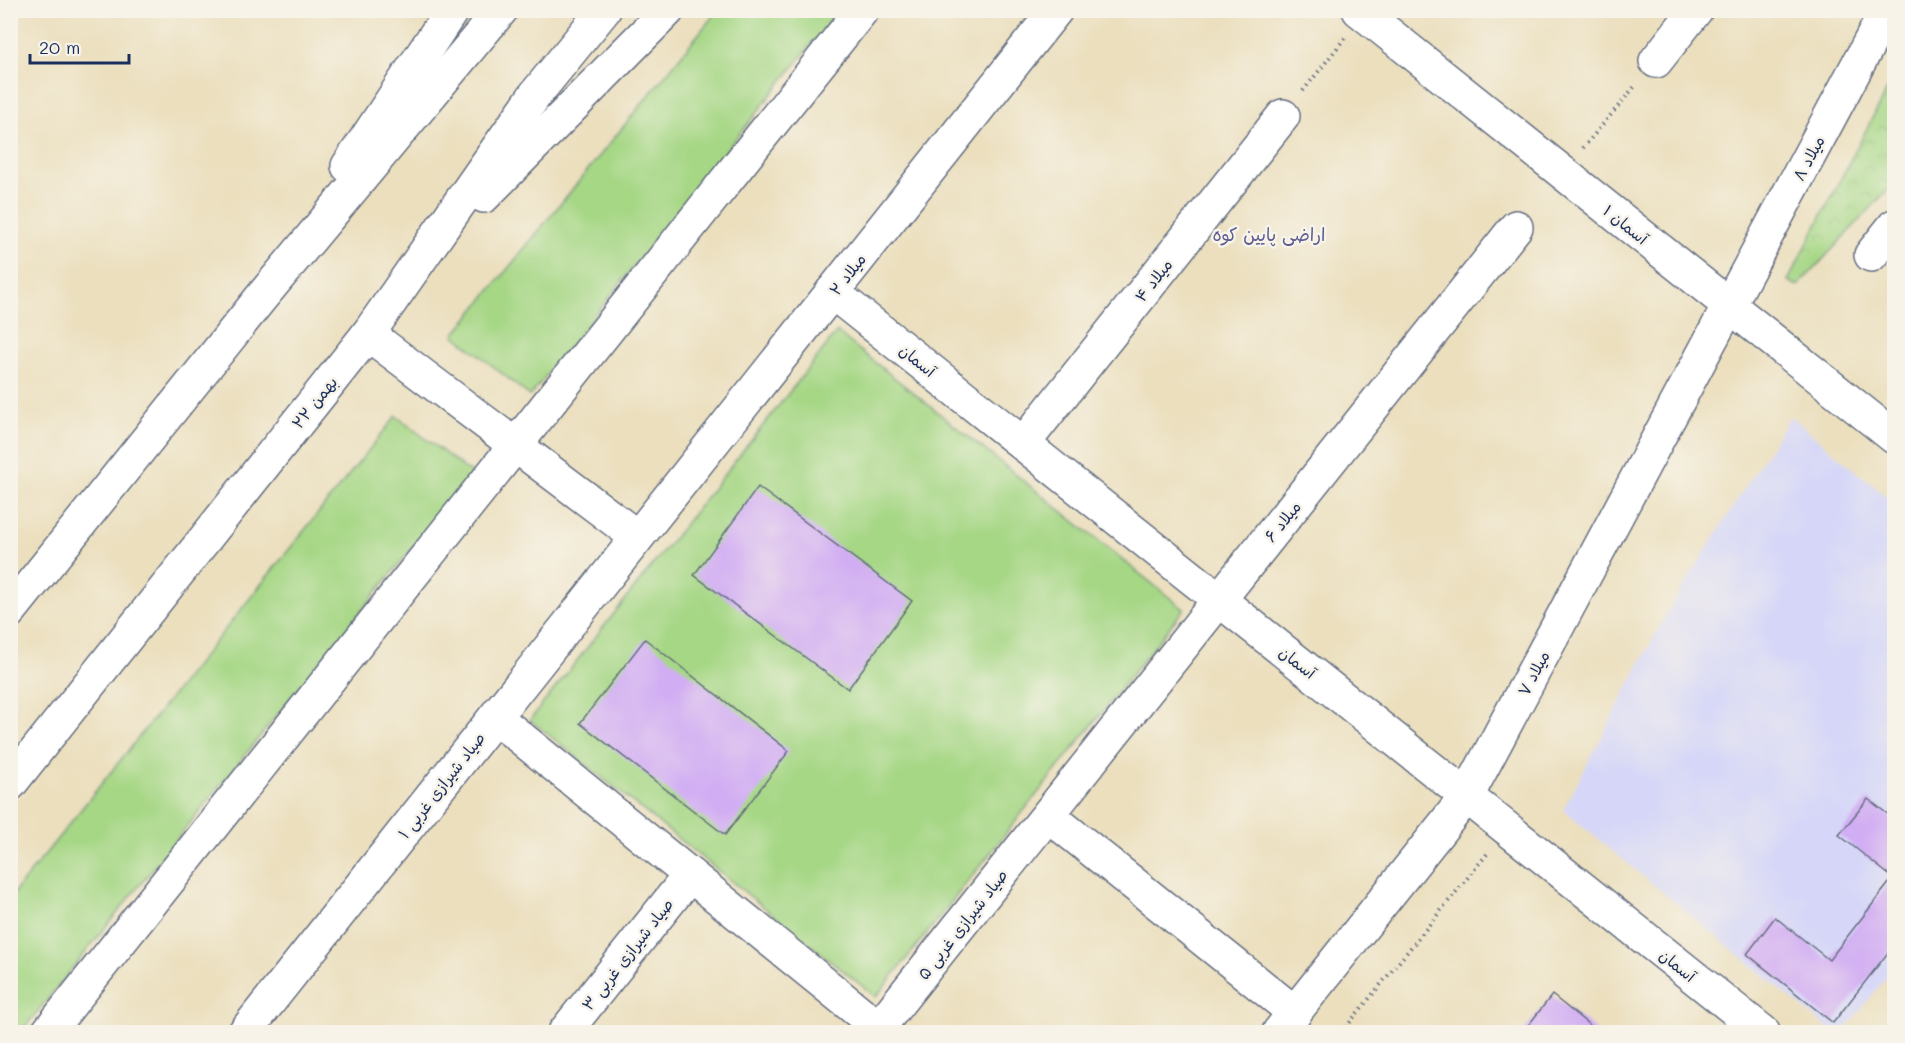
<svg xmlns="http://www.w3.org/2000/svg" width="1905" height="1043" font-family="Mali,'Playpen Sans Arabic',sans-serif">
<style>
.built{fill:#d6d7f8}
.grass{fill:#a6d785;stroke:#608372;stroke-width:1.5}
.park{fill:url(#park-crowns);stroke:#608372;stroke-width:1.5}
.building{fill:#d1adf3}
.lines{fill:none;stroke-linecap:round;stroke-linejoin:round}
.minor-casing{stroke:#646d80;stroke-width:36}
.highway-casing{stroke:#646d80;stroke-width:36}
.path{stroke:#646d80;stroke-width:4;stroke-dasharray:1.5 4.5;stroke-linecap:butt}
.minor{stroke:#fff;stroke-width:33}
.highway{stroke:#fff;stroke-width:33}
.labels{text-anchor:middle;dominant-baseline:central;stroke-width:5;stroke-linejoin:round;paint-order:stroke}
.street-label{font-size:16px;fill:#1b2f5e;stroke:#f7f3e8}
.neighbourhood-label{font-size:18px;fill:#5b5b92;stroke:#f7f3e8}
</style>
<defs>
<pattern id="park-crowns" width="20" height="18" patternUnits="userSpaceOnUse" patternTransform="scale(1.5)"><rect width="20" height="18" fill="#a6d785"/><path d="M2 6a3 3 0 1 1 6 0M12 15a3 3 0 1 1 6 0" fill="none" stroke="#8eb975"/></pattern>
</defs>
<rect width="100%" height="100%" fill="#f7f3e8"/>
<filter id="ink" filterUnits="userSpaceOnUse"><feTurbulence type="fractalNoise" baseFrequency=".0167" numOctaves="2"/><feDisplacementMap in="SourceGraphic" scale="12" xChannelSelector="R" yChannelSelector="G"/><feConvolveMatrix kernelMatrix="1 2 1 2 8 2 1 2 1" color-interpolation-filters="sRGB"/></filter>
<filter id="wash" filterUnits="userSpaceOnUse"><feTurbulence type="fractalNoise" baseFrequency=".008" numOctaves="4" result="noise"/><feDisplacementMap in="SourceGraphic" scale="24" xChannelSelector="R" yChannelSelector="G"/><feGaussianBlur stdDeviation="1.35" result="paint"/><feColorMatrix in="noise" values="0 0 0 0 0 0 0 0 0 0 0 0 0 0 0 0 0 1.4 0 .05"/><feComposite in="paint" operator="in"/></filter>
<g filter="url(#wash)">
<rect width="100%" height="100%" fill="#ebdfbe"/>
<polygon class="built" points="1790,416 1894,503 1894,968 1843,1032 1832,1032 1563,810 1668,611"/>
<g class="grass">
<polygon points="718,10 838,11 530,396 454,335"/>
<polygon points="837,332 1184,609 876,997 530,720"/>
<polygon points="396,416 472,474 21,1032 11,1032 10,898"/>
</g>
<polygon class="park" points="1894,76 1894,183 1798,286 1788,281"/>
<g id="blocks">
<g class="building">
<polygon points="758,487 912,601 848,689 694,575"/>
<polygon points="645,639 789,751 725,835 580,723"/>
<polygon points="1868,799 1894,819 1894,945 1833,1023 1747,954 1775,917 1829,960 1893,878 1839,835"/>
<polygon points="1552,995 1598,1032 1523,1032"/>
</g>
</g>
</g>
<g filter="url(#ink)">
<use href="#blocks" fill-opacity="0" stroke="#646d80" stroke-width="1.5"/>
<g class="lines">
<g class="minor-casing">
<g id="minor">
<polyline points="1359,10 1894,437"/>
<polyline points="1656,61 1696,10"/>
<polyline points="1871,255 1894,226"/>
<polyline points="832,292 1763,1032"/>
<polyline points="368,334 637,537"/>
<polyline points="1023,444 1283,116"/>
<polyline points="495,717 879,1028"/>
<polyline points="1048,815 1295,1013"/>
<polyline points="48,1032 862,10"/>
<polyline points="245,1032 1056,10"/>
<polyline points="565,1032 690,875"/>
<polyline points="875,1032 1516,227"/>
<polyline points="1279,1032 1467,796 1887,10"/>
</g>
</g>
<g class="highway-casing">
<g id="highway">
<polyline points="348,166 452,10"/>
<polyline points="484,196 668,10"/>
<polyline points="10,611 260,299 501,10"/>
<polyline points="10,784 368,334 535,95 604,10"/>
</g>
</g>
<g class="path">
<polyline points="1303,91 1345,38"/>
<polyline points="1583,148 1636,85"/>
<polyline points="1342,1032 1487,854"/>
</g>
<use href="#minor" class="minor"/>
<use href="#highway" class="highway"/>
</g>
</g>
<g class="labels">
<g class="street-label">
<text transform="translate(1808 158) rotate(-62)">میلاد ۸</text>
<text transform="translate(1626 224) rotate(39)">آسمان ۱</text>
<text transform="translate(847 274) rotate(-52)">میلاد ۲</text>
<text transform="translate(1153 280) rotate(-52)">میلاد ۴</text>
<text transform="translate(918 360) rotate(39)">آسمان</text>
<text transform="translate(314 402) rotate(-51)">۲۲ بهمن</text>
<text transform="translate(1282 521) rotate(-51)">میلاد ۶</text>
<text transform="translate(1298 662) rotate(38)">آسمان</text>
<text transform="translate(1533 673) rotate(-62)">میلاد ۷</text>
<text transform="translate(441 785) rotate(-52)">صیاد شیرازی غربی ۱</text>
<text transform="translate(962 924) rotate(-52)">صیاد شیرازی غربی ۵</text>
<text transform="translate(627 954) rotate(-52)">صیاد شیرازی غربی ۳</text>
<text transform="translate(1678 965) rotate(39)">آسمان</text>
</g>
<g class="neighbourhood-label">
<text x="1269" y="234">اراضی پایین کوه</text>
</g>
</g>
<rect width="1905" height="1043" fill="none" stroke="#f7f3e8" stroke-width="36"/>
<path d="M30 54v9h99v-9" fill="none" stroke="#1b2f5e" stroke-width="3"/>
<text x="39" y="54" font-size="18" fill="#1b2f5e" stroke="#f7f3e8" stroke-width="4.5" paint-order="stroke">20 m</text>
</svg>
